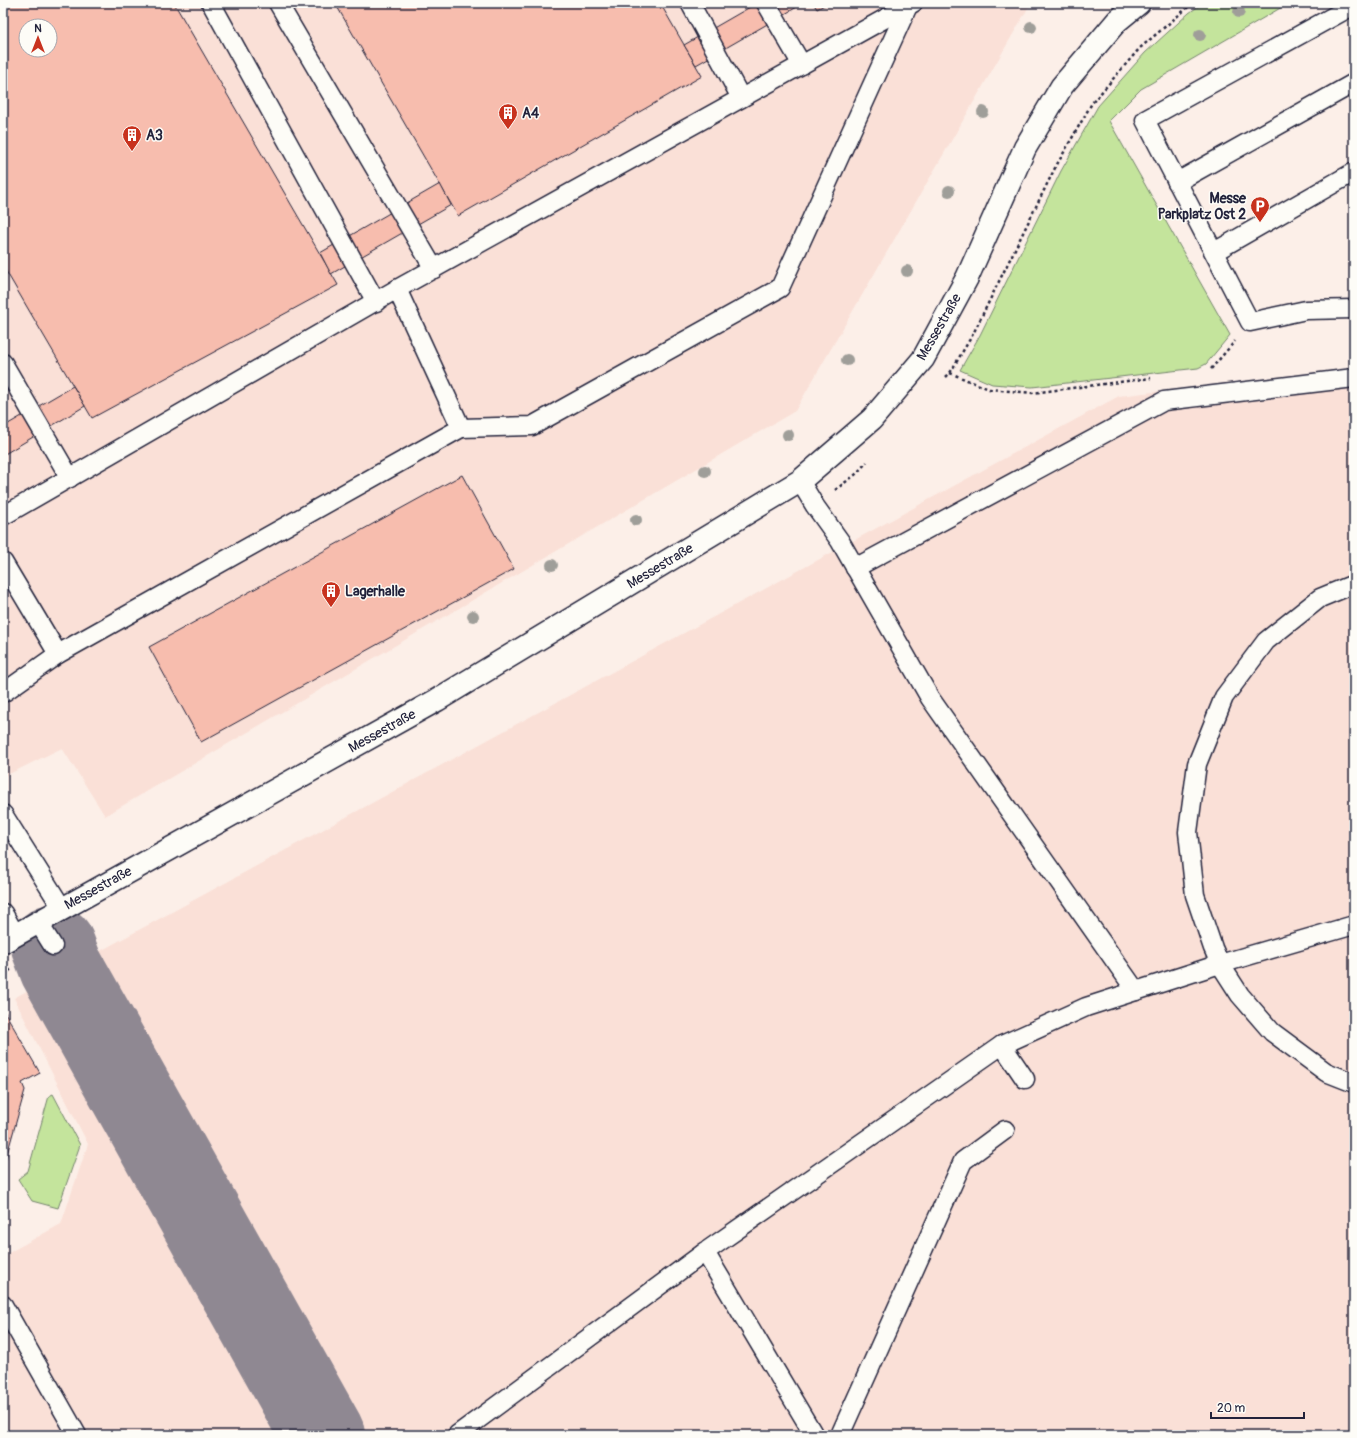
<svg xmlns="http://www.w3.org/2000/svg" width="1357" height="1438" font-family="Pangolin,sans-serif">
<style>
.built{fill:#fae0d7;fill-rule:evenodd}
.green{fill:#c4e49c;stroke:#73836c}
.lines{fill:none;stroke-linecap:round;stroke-linejoin:round}
.taxiway{stroke:#8f8892;stroke-width:84}
.building{fill:#f7bdae;stroke:#22223b;fill-rule:evenodd}
.lane-casing{stroke:#22223b;stroke-width:21}
.secondary-casing{stroke:#22223b;stroke-width:25}
.path{stroke:#22223b;stroke-width:2.5;stroke-dasharray:3 3;stroke-linecap:butt}
.lane{stroke:#fdfcf7;stroke-width:18}
.secondary{stroke:#fdfcf7;stroke-width:22}
.tree{fill:#9f9e99}
.labels{text-anchor:middle;dominant-baseline:central;stroke-width:3;stroke-linejoin:round;paint-order:stroke}
.poi-label{font-size:14px;font-weight:bold;fill:#22223b;stroke:#fdfcf7;text-anchor:start}
.street-label{font-size:14px;fill:#22223b;stroke:#fdfcf7}
</style>
<rect width="100%" height="100%" fill="#fcefe8"/>
<filter id="ink" filterUnits="userSpaceOnUse"><feTurbulence type="fractalNoise" baseFrequency=".025" numOctaves="2"/><feDisplacementMap in="SourceGraphic" scale="8" xChannelSelector="R" yChannelSelector="G"/><feConvolveMatrix kernelMatrix="1 2 1 2 8 2 1 2 1" color-interpolation-filters="sRGB"/></filter>
<g filter="url(#ink)">
<g class="built">
<path d="M3,3h1028l-236,408 -690,405 -43,-68 -59,29zM26,26h24v24h-24z"/>
<polygon points="1354,368 1354,1435 7,1435 3,1428 3,1256 61,1224 88,1144 14,998 1119,396"/>
</g>
<g class="green">
<polygon points="1203,3 1289,3 1141,89 1109,121 1230,335 1206,364 1198,368 1032,387 992,384 960,370 980,335 1061,171 1098,106 1145,53 1189,13"/>
<polygon points="53,1094 80,1145 58,1208 32,1201 18,1179 28,1171 49,1096"/>
</g>
<g class="lines">
<polyline class="taxiway" points="53,946 61,967 323,1435"/>
</g>
<g class="building">
<path d="M3,3h171l164,282 -246,133 -89,-152zM26,26h24v24h-24z"/>
<polygon points="335,3 660,3 702,76 458,216"/>
<polygon points="757,3 804,3 696,65 684,45"/>
<polygon points="813,3 828,3 817,9"/>
<polygon points="440,184 451,205 331,274 320,253"/>
<polygon points="73,386 85,406 3,455 3,427"/>
<polygon points="462,475 514,569 201,742 149,647"/>
<polygon points="3,1009 40,1073 22,1083 25,1090 6,1158 3,1159"/>
</g>
<g class="lines">
<g class="lane-casing">
<g id="lane">
<polyline points="211,3 376,302"/>
<polyline points="278,3 434,269"/>
<polyline points="690,3 741,98"/>
<polyline points="766,3 802,65"/>
<polyline points="1354,5 1145,120 1250,322 1306,310 1354,309"/>
<polyline points="1177,182 1354,83"/>
<polyline points="1214,252 1354,172"/>
<polyline points="3,363 70,478"/>
<polyline points="461,428 532,426 780,288 908,6"/>
<polyline points="800,481 815,506 840,541 930,698 1136,991"/>
<polyline points="3,516 397,289 913,3"/>
<polyline points="3,562 58,654"/>
<polyline points="855,568 1164,401 1354,378"/>
<polyline points="1354,584 1320,598 1266,641 1224,697 1197,764 1188,832 1195,895 1213,948 1220,964 1240,995 1272,1032 1326,1072 1354,1083"/>
<polyline points="3,693 58,654 461,428 397,289"/>
<polyline points="3,814 62,908"/>
<polyline points="3,913 15,934"/>
<polyline points="38,922 53,946"/>
<polyline points="1002,1045 1025,1079"/>
<polyline points="705,1252 814,1435"/>
<polyline points="3,1305 77,1435"/>
<polyline points="457,1435 705,1252 1002,1045 1086,1007 1220,964 1354,925"/>
<polyline points="840,1435 963,1161 1005,1130"/>
</g>
</g>
<g class="secondary-casing">
<polyline id="secondary" points="3,942 437,700 800,481 872,419 923,359 967,278 1025,148 1062,86 1117,21 1139,3"/>
</g>
<g class="path">
<polyline points="1211,369 1235,341"/>
<polyline points="950,373 989,389 1032,393 1151,378"/>
<polyline points="946,377 950,373 973,334 1055,168 1092,103 1140,48 1193,3"/>
<polyline points="835,490 855,475 867,462"/>
<polyline points="3,974 12,969"/>
</g>
<use href="#lane" class="lane"/>
<use href="#secondary" class="secondary"/>
</g>
<g class="tree">
<circle cx="1239" cy="12" r="6"/>
<circle cx="1031" cy="27" r="6"/>
<circle cx="1200" cy="35" r="6"/>
<circle cx="983" cy="112" r="6"/>
<circle cx="949" cy="191" r="6"/>
<circle cx="907" cy="271" r="6"/>
<circle cx="847" cy="360" r="6"/>
<circle cx="788" cy="435" r="6"/>
<circle cx="705" cy="471" r="6"/>
<circle cx="636" cy="520" r="6"/>
<circle cx="552" cy="565" r="6"/>
<circle cx="473" cy="616" r="6"/>
</g>
</g>
<defs>
<g id="building-pin" transform="scale(1)"><path d="M0 17L-7.5 6A9.5 9.5 0 1 1 7.5 6Z" fill="#c8321e" stroke="#fdfcf7"/><path d="M-4-6H4V6H1V3H-1V6H-4ZM-2.5-4.3h1.7v1.8h-1.7ZM.8-4.3h1.7v1.8H.8ZM-2.5-1h1.7V.8h-1.7ZM.8-1h1.7V.8H.8Z" fill="#fff"/></g>
<g id="parking-pin" transform="scale(1)"><path d="M0 17L-7.5 6A9.5 9.5 0 1 1 7.5 6Z" fill="#c8321e" stroke="#fdfcf7"/><path d="M-3.5-5.5H1a3.5 3.5 0 0 1 0 7H-1V5.5H-3.5ZM-1-3.4V-.6H.8a1.4 1.4 0 0 0 0-2.8Z" fill="#fff"/></g>
</defs>
<g fill-rule="evenodd">
<use href="#building-pin" x="508" y="113"/>
<use href="#building-pin" x="132" y="135"/>
<use href="#parking-pin" x="1260" y="206"/>
<use href="#building-pin" x="331" y="591"/>
</g>
<g class="labels">
<g class="poi-label">
<text x="522" y="113">A4</text>
<text x="146" y="135">A3</text>
<text x="1246" y="198" text-anchor="end">Messe<tspan x="1246" dy="16">Parkplatz Ost 2</tspan></text>
<text x="345" y="591">Lagerhalle</text>
</g>
<g class="street-label">
<text transform="translate(939 327) rotate(-60)">Messestraße</text>
<text transform="translate(660 566) rotate(-31)">Messestraße</text>
<text transform="translate(382 731) rotate(-29)">Messestraße</text>
<text transform="translate(98 888) rotate(-29)">Messestraße</text>
</g>
</g>
<rect width="1357" height="1438" fill="none" stroke="#fdfcf7" stroke-width="16"/>
<rect x="8" y="8" width="1341" height="1422" fill="none" stroke="#22223b" stroke-width="1.5" filter="url(#ink)"/>
<g transform="translate(38 38)"><circle r="19" fill="#fdfcf7" stroke="#a5a5ac"/>
<path d="M0-3L7 15L0 10L-7 15Z" fill="#c8321e"/>
<text y="-6" font-size="11" font-weight="bold" text-anchor="middle" fill="#22223b">N</text>
</g>
<path d="M1211 1412v6h93v-6" fill="none" stroke="#22223b" stroke-width="2"/>
<text x="1217" y="1412" font-size="12" fill="#22223b" stroke="#fdfcf7" stroke-width="3" paint-order="stroke">20 m</text>
</svg>
